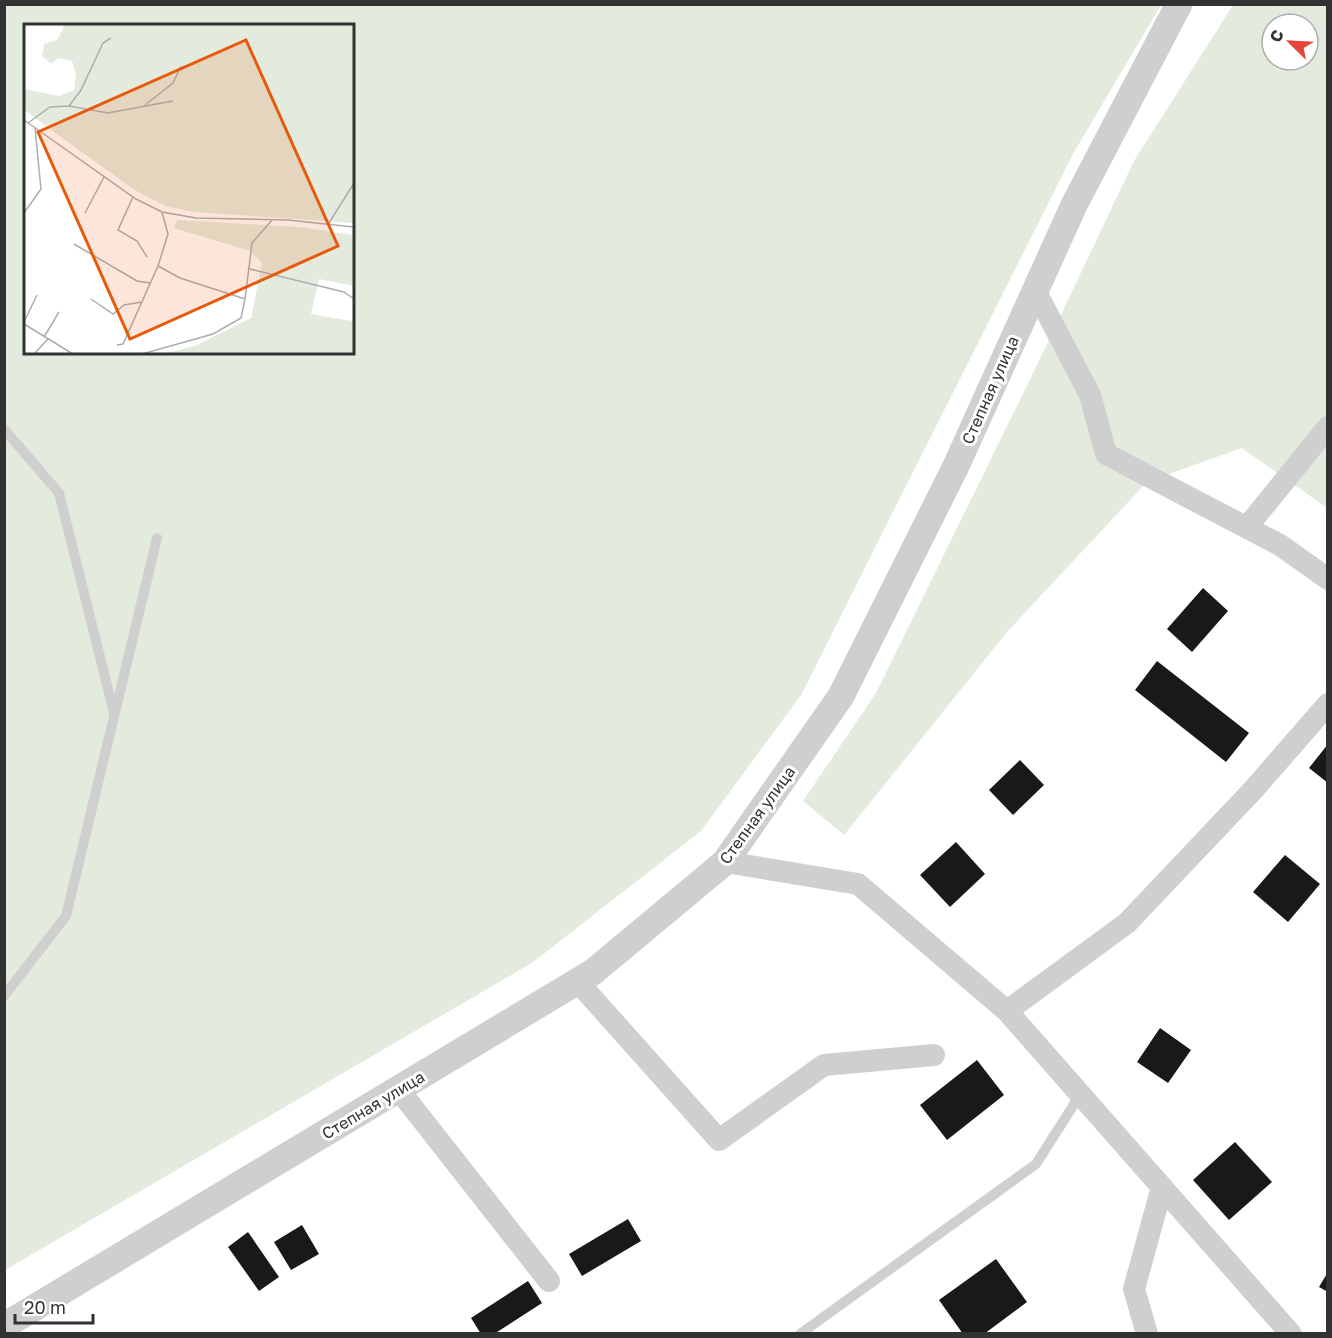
<svg xmlns="http://www.w3.org/2000/svg" width="1332" height="1338" font-family="'Golos Text',sans-serif">
<style>
.green{fill:#e3ebde;fill-rule:evenodd}
.building{fill:#191919}
.lines{fill:none;stroke-linecap:round;stroke-linejoin:round}
.service{stroke:#cfcfcf;stroke-width:10}
.minor{stroke:#cfcfcf;stroke-width:22}
.tertiary{stroke:#cfcfcf;stroke-width:27}
.labels{text-anchor:middle;dominant-baseline:central;stroke-width:6;stroke-linejoin:round;paint-order:stroke}
.street-label{font-size:16px;fill:#323232;stroke:#fff}
.inset-road{fill:none;stroke:#adadad;stroke-width:1.5}
.view{fill:#e8590c;fill-opacity:0.15;stroke:#e8590c;stroke-width:3}
.inset-edge{fill:none;stroke:#323232;stroke-width:3}
</style>
<rect width="100%" height="100%" fill="#fff"/>
<g class="green">
<path d="M5,5h1156l-88,149 -272,541 -100,136 -169,132 -527,307zM26,26h326v326h-326z"/>
<path d="M1233,5h94v503l-85,-60 -95,34 -140,150 -163,203 -41,-34 73,-108 162,-330 96,-202zM1272,24h36v36h-36z"/>
</g>
<g class="building">
<polygon points="1203,588 1228,611 1192,652 1167,629"/>
<polygon points="1157,661 1249,733 1226,762 1135,690"/>
<polygon points="1328,744 1328,783 1309,768"/>
<polygon points="1020,760 1044,785 1013,815 989,790"/>
<polygon points="956,842 985,874 950,907 920,875"/>
<polygon points="1285,855 1320,884 1288,922 1253,892"/>
<polygon points="1160,1028 1191,1050 1168,1083 1137,1062"/>
<polygon points="977,1060 1004,1095 947,1140 920,1105"/>
<polygon points="1235,1142 1272,1182 1229,1220 1193,1180"/>
<polygon points="628,1219 641,1241 582,1276 569,1254"/>
<polygon points="302,1225 319,1254 291,1270 274,1242"/>
<polygon points="248,1232 279,1277 259,1291 228,1247"/>
<polygon points="996,1259 1027,1302 984,1334 963,1334 939,1300"/>
<polygon points="1328,1272 1328,1292 1319,1287"/>
<polygon points="528,1281 542,1303 494,1334 481,1334 471,1318"/>
</g>
<g class="lines">
<g class="service">
<polyline points="4,429 59,493 114,713"/>
<polyline points="4,996 66,916 157,538"/>
<polyline points="800,1334 1036,1164 1080,1095"/>
</g>
<g class="minor">
<polyline points="1035,290 1090,395 1106,454 1280,545 1328,579"/>
<polyline points="1247,527 1328,427"/>
<polyline points="725,862 858,884 1007,1011 1291,1334"/>
<polyline points="578,982 719,1140 824,1065 934,1055"/>
<polyline points="1007,1011 1127,923 1254,789 1328,704"/>
<polyline points="399,1090 549,1281"/>
<polyline points="1147,1334 1134,1289 1162,1187"/>
</g>
<polyline class="tertiary" points="4,1326 593,972 725,862 841,696 956,466 1074,205 1179,4"/>
</g>
<g class="labels">
<g class="street-label">
<text transform="translate(990 390) rotate(-66)">Степная улица</text>
<text transform="translate(757 815) rotate(-54)">Степная улица</text>
<text transform="translate(373 1105) rotate(-31)">Степная улица</text>
</g>
</g>
<g transform="translate(24 24)">
<rect width="330" height="330" fill="#fff"/>
<path d="M37,0h293v199l-161,-11 -28,-6 -32,-17 -109,-79v-21l35,7 15,-6 2,-16 -4,-13 -14,-3 -7,6 -9,-8 2,-12 13,-4 7,-13zM153,196l122,7 55,8v51l-35,-7 -8,35 40,7 3,-4v37h-190l33,-9 54,-27 11,-55 -12,-12 -76,-23z" fill="#e3ebde"/>
<path class="inset-road" d="M121,81l28,-22 8,-17M45,82l39,7 65,-12M0,96l112,79 26,13 34,6 92,2 66,7M4,99l22,-16 19,-1 12,-16 22,-47 8,-5M109,173l-15,33 19,11 10,16M0,189l17,-24 -6,-61M61,189l19,-36M305,199l25,-40M50,220l63,37 13,2M134,242l22,12 65,21 7,-56 20,-23M226,245l94,23 10,7M67,275l22,15 11,-9 18,-3M0,298l13,-27M0,300l49,30M20,313l15,-25M93,321l6,-1 35,-78 10,-32 -6,-22M10,330l14,-15M118,330l71,-20 28,-16 4,-19"/>
<path class="view" d="M222,16l92,206 -208,93 -92,-207z"/>
<rect width="330" height="330" class="inset-edge"/>
</g>
<rect width="1332" height="1338" fill="none" stroke="#323232" stroke-width="12"/>
<g transform="translate(1290 42) rotate(294)"><circle r="28" fill="#ffffff" stroke="#adadad" stroke-width="1.5"/>
<path d="M0-4.5L10 22L0 15L-10 22Z" fill="#e54438"/>
<text y="-9" font-size="16" font-weight="bold" text-anchor="middle" fill="#323232">С</text>
</g>
<path d="M15 1314v9h78v-9" fill="none" stroke="#323232" stroke-width="3"/>
<text x="24" y="1314" font-size="18" fill="#323232" stroke="#ffffff" stroke-width="4.5" paint-order="stroke">20 m</text>
</svg>
